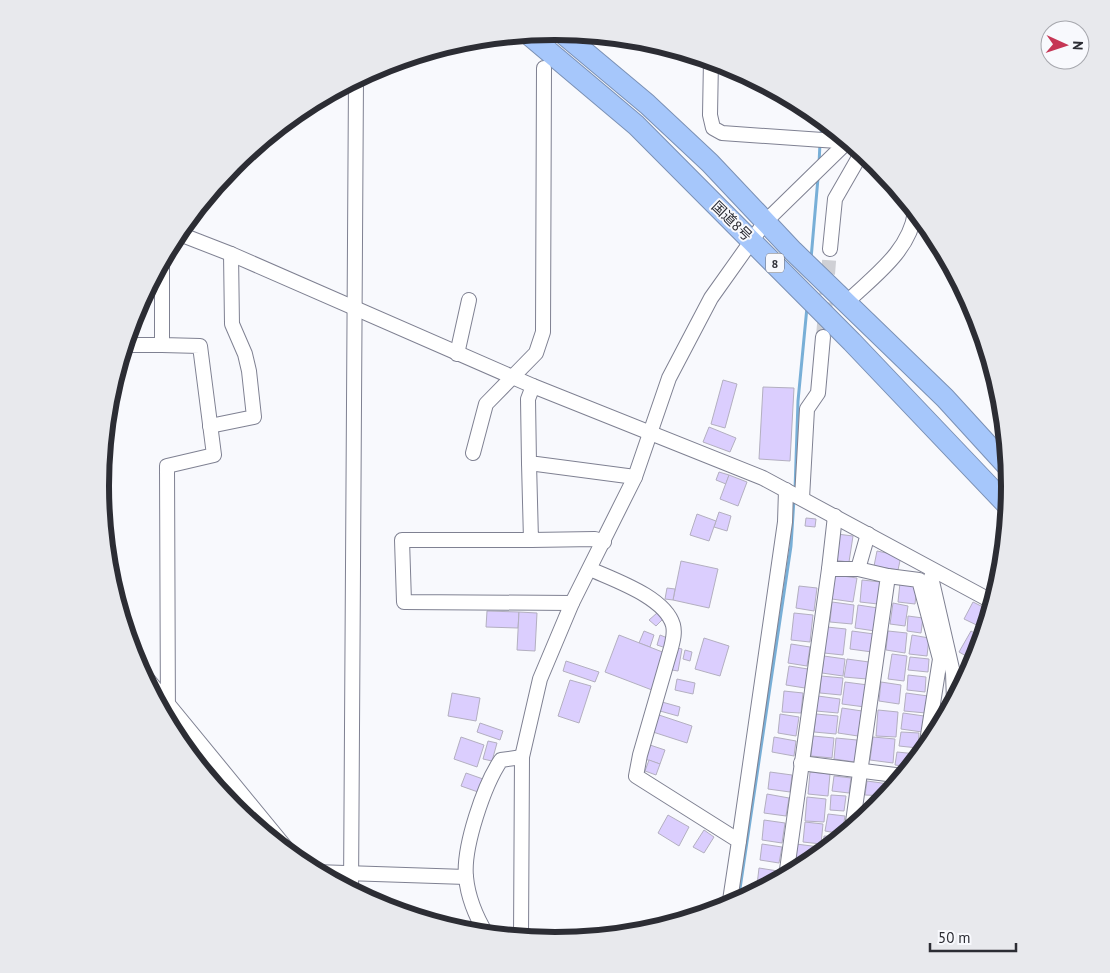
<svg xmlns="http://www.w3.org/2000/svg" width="1110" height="973" font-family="'PT Sans','Noto Sans JP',sans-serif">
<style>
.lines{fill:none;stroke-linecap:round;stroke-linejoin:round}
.stream{stroke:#78afd7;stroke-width:3}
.building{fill:#dbcefe;stroke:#b3afc0}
.minor-tunnel{stroke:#cfd0d5;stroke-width:14;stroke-dasharray:14 7;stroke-linecap:butt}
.minor-casing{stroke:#7f8192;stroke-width:16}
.highway-casing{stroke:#7b91b5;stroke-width:22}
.minor{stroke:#fff;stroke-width:14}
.highway{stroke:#a6c7fb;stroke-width:20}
.rail-casing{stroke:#6b6c72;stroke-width:5}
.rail{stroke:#f8f9fd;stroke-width:3;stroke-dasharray:9;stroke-linecap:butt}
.labels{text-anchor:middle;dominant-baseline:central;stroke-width:4;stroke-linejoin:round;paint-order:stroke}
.shield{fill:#f8f9fd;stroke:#696a70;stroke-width:1}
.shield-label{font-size:12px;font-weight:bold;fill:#2c2d34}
.street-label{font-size:14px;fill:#2c2d34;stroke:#f8f9fd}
.rim{fill:none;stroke:#2c2d34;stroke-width:6}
</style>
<rect width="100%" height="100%" fill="#f8f9fd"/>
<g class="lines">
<g class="stream">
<polyline points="821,137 822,120"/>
<polyline points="819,164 820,143"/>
<polyline points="811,259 818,178"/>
<polyline points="795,490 798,401 807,307"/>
<polyline points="738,902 791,546 794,499"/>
</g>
</g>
<g class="building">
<polygon points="723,380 737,384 725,428 711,424"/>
<polygon points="763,387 794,388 790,461 759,459"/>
<polygon points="709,427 736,438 730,452 703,442"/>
<polygon points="719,472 729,475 726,484 716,480"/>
<polygon points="729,475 747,482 738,506 720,499"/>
<polygon points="719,512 731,516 727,531 714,527"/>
<polygon points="697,514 716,521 709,541 690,535"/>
<polygon points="806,518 816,519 815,527 805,526"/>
<polygon points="837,534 853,536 849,562 833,560"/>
<polygon points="877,551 901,556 898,570 874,566"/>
<polygon points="681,561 718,569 709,608 673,600"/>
<polygon points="835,575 857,578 853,602 832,599"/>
<polygon points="862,580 881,582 878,604 860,602"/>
<polygon points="900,583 917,585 915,604 898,602"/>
<polygon points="799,586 817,588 814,611 796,608"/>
<polygon points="667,588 675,589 673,600 665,599"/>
<polygon points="832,602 854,605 852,624 830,622"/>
<polygon points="973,602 991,611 985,629 964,619"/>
<polygon points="893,603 908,606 905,626 890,624"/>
<polygon points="858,605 878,608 875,631 855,628"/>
<polygon points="487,611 519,612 518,628 486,627"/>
<polygon points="519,612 537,613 535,651 517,650"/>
<polygon points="657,613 663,619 656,626 649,620"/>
<polygon points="794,613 813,615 810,642 791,640"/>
<polygon points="908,616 923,618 921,633 907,631"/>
<polygon points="827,627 846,629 843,655 824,653"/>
<polygon points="644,631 654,635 650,647 639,643"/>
<polygon points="852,631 874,634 872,652 850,649"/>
<polygon points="888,631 907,633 905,653 886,650"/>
<polygon points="971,631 983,638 975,661 959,652"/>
<polygon points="619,635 665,653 652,690 605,672"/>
<polygon points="660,635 670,639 666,648 657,645"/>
<polygon points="912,635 929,638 927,656 909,654"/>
<polygon points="704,638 729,646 720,676 695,669"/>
<polygon points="791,644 810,647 807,666 788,663"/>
<polygon points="677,648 682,649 678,671 672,670"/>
<polygon points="685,650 692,652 690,661 683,659"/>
<polygon points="892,654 907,656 904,681 888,679"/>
<polygon points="824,656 845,659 843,676 822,673"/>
<polygon points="910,657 929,659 928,672 908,670"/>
<polygon points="847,659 869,662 867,679 844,677"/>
<polygon points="566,661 599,672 595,682 563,671"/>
<polygon points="789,666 808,669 805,688 786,685"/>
<polygon points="908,675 926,677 925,692 907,690"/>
<polygon points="821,676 843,678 841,695 820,693"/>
<polygon points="677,679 695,683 693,694 675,690"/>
<polygon points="570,680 591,686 579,723 558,716"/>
<polygon points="845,682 868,685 865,707 842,704"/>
<polygon points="881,682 901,685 899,704 879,701"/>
<polygon points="784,691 803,693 801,713 782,712"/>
<polygon points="452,693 480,698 476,721 448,716"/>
<polygon points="906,693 928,696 926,713 904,711"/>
<polygon points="818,696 840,699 838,713 816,711"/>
<polygon points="662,702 680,707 678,716 660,711"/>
<polygon points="842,708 862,711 858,736 838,733"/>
<polygon points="878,710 898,712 896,737 876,736"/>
<polygon points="903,713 924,716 922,732 901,729"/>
<polygon points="780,714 799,717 796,736 778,733"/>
<polygon points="816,714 838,716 836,734 814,732"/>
<polygon points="659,715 692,726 687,743 653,732"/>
<polygon points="480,723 503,731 500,740 477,732"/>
<polygon points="901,732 919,733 918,748 899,746"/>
<polygon points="813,736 834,738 832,758 811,756"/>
<polygon points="461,737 484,745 477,767 454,759"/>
<polygon points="774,737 796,741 794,756 772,752"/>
<polygon points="873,737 895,739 893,763 870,760"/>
<polygon points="836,738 857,740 855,762 834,759"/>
<polygon points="488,741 497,743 492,761 483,759"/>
<polygon points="650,745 665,750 660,764 645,759"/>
<polygon points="897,752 917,754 916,761 911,767 895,765"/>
<polygon points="649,760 660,764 656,775 645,771"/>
<polygon points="770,772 792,775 790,792 768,789"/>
<polygon points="810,772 830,774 828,796 808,794"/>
<polygon points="466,773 483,779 478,792 461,786"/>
<polygon points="834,776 851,778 849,793 832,791"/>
<polygon points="867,781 889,784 887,796 865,795"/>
<polygon points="767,794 789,798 786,816 764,813"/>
<polygon points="831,795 846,796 844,811 830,810"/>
<polygon points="807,797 826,799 824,822 805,821"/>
<polygon points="870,799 883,801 869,815"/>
<polygon points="828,814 845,816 842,834 825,831"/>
<polygon points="668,815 689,827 679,846 658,833"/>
<polygon points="764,820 785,823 782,843 762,840"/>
<polygon points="805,822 823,824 821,844 803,842"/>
<polygon points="704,830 714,837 704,853 693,847"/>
<polygon points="824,836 841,837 841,838 823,853"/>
<polygon points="762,844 782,847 779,863 760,860"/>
<polygon points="796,844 820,847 819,856 810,864 794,862"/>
<polygon points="759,868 778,871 777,882 767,887 757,885"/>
</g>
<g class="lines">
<polyline class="minor-tunnel" points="823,337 830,249"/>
<g class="minor-casing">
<g id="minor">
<polyline points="711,60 710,115 713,128 722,133 837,141"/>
<polyline points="177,233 231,254 533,386 763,478 993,602"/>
<polyline points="830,249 835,199 858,159 859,150"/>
<polyline points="162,261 162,345 200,346 214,455 167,466 168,723"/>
<path d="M847,302c27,-26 63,-51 68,-90"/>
<polyline points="124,345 162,345"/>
<polyline points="457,354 469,300"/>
<polyline points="533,386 528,399 529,463 635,477"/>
<polyline points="210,426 254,417 249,371 245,354 232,324 231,254"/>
<polyline points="473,453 486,404 536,353 543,332 544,68"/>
<polyline points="529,463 531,540 595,539 604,542"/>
<polyline points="802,498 807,409 818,393 823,337"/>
<polyline points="531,540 402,540 404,602 572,603"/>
<path d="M590,569c24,11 75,28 83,56 2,8 0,15 -2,23l-31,107 -4,21 103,65 -10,66"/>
<polyline points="829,569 835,516"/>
<polyline points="888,576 919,580 940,659 926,748"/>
<polyline points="931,577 953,673 954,701"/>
<polyline points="136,665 296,860"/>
<polyline points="801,763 903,776"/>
<polyline points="852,829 888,576 858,569 868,534"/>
<polyline points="739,841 785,522 786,490"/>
<polyline points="315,872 466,877"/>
<polyline points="786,877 829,569 858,569"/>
<polyline points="351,891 356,79"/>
<path d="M487,935c-11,-18 -19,-37 -21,-58 -3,-30 18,-92 35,-117l21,-3"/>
<polyline points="521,938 522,757 540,679 572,603 635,477 669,378 711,298 765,222 848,141"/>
</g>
</g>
<g class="highway-casing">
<g id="highway">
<polyline points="561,32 647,104 710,163 793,251 945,398 1008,467"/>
<polyline points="528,34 636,125 852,342 1008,506"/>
</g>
</g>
<use href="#minor" class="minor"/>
<use href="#highway" class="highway"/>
<g class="rail-casing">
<polyline id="rail" points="169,725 245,818"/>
</g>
<use href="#rail" class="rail"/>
</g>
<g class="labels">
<rect class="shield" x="766" y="253.5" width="18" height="19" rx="4"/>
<g class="shield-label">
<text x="775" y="263">8</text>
</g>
<g class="street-label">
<text transform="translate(732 221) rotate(44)">国道8号</text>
</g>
</g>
<path d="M0 0H1110V973H0ZM109 486a446 446 0 1 1 892 0a446 446 0 1 1-892 0Z" fill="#e8e9ed" fill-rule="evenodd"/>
<path class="rim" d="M109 486a446 446 0 1 1 892 0a446 446 0 1 1-892 0Z"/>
<g transform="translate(1065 45) rotate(93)"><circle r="24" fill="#f8f9fd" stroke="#a6a7ad"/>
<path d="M0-4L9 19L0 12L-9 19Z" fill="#c63655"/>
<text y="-8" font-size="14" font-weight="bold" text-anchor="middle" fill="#2c2d34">N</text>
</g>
<path d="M930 943v8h86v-8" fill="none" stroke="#2c2d34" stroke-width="2.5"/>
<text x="938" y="943" font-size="15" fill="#2c2d34" stroke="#f8f9fd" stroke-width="4" paint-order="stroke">50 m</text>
</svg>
